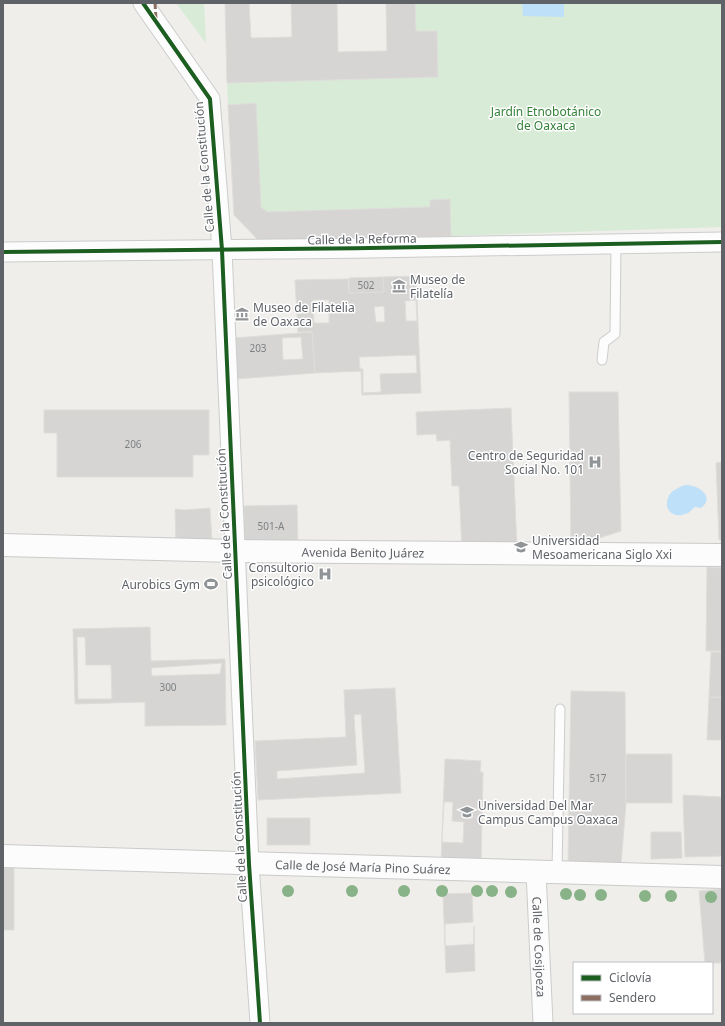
<svg xmlns="http://www.w3.org/2000/svg" width="725" height="1026" font-family="'Noto Sans',sans-serif">
<style>
.green{fill:#d8ebd6}
.water{fill:#bfe0f9}
.building{fill:#d6d5d3;stroke:#deddd9;fill-rule:evenodd}
.lines{fill:none;stroke-linecap:round;stroke-linejoin:round}
.lane-casing{stroke:#cbcccc;stroke-width:11}
.street-casing{stroke:#cbcccc;stroke-width:21}
.secondary-casing{stroke:#cacacb;stroke-width:24}
.lane{stroke:#fdfcfc;stroke-width:9}
.street{stroke:#fdfcfc;stroke-width:19}
.secondary{stroke:#fdfcfc;stroke-width:22}
.quiet{stroke:#8d6e63;stroke-width:3;stroke-dasharray:6 3;stroke-linecap:butt}
.cycleway-casing{stroke:#fff;stroke-width:6}
.cycleway{stroke:#1b5e20;stroke-width:4}
.tree{fill:#88b388}
.labels{text-anchor:middle;dominant-baseline:central;stroke-width:3;stroke-linejoin:round;paint-order:stroke}
.number-label{font-size:10px;fill:#7e8184}
.park-label{font-size:12px;fill:#348238;stroke:#fff}
.street-label{font-size:12px;fill:#5f6368;stroke:#fff}
.poi-label{font-size:12px;fill:#5f6368;stroke:#fff;text-anchor:start}
</style>
<rect width="100%" height="100%" fill="#efeeea"/>
<g class="green">
<polygon points="176,3 204,3 206,43"/>
<polygon points="415,3 722,3 722,227 451,236 450,199 430,200 430,207 267,212 261,207 255,103 228,105 227,83 438,77 437,31 416,31"/>
</g>
<g class="water">
<polygon points="522,3 564,3 564,17 523,16"/>
<path d="M685,485c13,-1 31,12 16,23l-6,-1c-3,2 -5,5 -7,6 -1,1 -5,1 -6,2 -11,2 -18,-7 -14,-17 2,-7 11,-11 17,-13z"/>
</g>
<g class="building">
<polygon points="225,3 249,3 251,38 292,37 291,3 337,3 338,52 387,51 386,3 415,3 416,31 437,31 438,77 227,83"/>
<polygon points="256,103 261,207 267,212 430,207 430,200 450,199 451,236 260,242 234,215 228,105"/>
<path d="M416,276l5,117 -59,2 -1,-24 -46,2 -3,-42 -14,1 -3,-52 53,-1 1,14 35,-1 -1,-15zM313,300h16v23h-15zM416,300l1,21h-11l-1,-20zM384,306l1,16h-9l-2,-15zM416,355l1,18 -37,1 1,18 -18,1v-24h-3l-1,-12z"/>
<polygon points="383,277 384,292 349,293 349,278"/>
<path d="M312,332l3,41 -78,6 -4,-41zM301,337l2,22 -20,1 -1,-22z"/>
<polygon points="569,392 618,392 621,531 571,547"/>
<polygon points="511,408 517,548 462,551 459,486 452,486 450,440 437,441 436,434 417,435 416,412"/>
<polygon points="44,410 209,410 209,455 193,455 193,477 57,477 57,433 44,433"/>
<polygon points="722,462 722,540 719,540 716,463"/>
<polygon points="297,505 298,547 245,548 244,506"/>
<polygon points="210,508 212,542 176,544 175,509 185,510"/>
<polygon points="707,567 722,568 722,651 706,651"/>
<path d="M150,627l1,34 74,-2 1,66 -81,1v-24l-70,2 -2,-75zM77,637h8l1,28h25l1,34h-34zM222,663l-2,11 -68,2 -1,-8z"/>
<polygon points="711,652 722,652 722,697 709,697"/>
<path d="M395,688l6,105 -143,7 -3,-59 91,-4 -2,-47zM361,714l4,59 -88,6v-8l80,-6 -3,-50z"/>
<polygon points="571,691 625,692 626,803 621,865 568,863"/>
<polygon points="709,697 722,698 722,740 707,740"/>
<rect x="626" y="754" width="46" height="49"/>
<path d="M445,759l36,2 -1,11h3l-2,92 -40,-2zM444,802h9l-1,19 12,1 -1,21 -21,-1z"/>
<polygon points="683,795 722,797 722,856 685,857"/>
<rect x="267" y="818" width="43" height="27"/>
<polygon points="651,832 681,832 682,858 651,859"/>
<rect x="3" y="867" width="11" height="63"/>
<polygon points="722,889 722,963 705,963 699,891"/>
<polygon points="472,893 473,922 445,924 445,946 474,944 474,926 475,971 446,973 443,894"/>
</g>
<g class="lines">
<g class="lane-casing">
<g id="lane">
<polyline points="602,360 604,342 615,334 616,244"/>
<polyline points="557,872 560,709"/>
</g>
</g>
<g class="street-casing">
<g id="street">
<polyline points="143,3 210,99 222,250 249,864 260,1023"/>
<path d="M3,252c240,-2 479,-5 719,-10"/>
<path id="s1" d="M536,872l7,151"/>
</g>
</g>
<g class="secondary-casing">
<g id="secondary">
<path id="s2" d="M3,545l232,6 487,4"/>
<path id="s3" d="M3,856l719,21"/>
</g>
</g>
<use href="#lane" class="lane"/>
<use href="#street" class="street"/>
<use href="#secondary" class="secondary"/>
<polyline class="quiet" points="155,3 156,19"/>
<g class="cycleway-casing">
<g id="cycleway">
<polyline points="143,3 210,99 222,250 249,864 260,1023"/>
<path d="M3,252c240,-2 479,-5 719,-10"/>
</g>
</g>
<use href="#cycleway" class="cycleway"/>
</g>
<g class="tree">
<circle cx="288" cy="891" r="6"/>
<circle cx="352" cy="891" r="6"/>
<circle cx="404" cy="891" r="6"/>
<circle cx="442" cy="891" r="6"/>
<circle cx="477" cy="891" r="6"/>
<circle cx="492" cy="891" r="6"/>
<circle cx="511" cy="892" r="6"/>
<circle cx="566" cy="894" r="6"/>
<circle cx="580" cy="895" r="6"/>
<circle cx="601" cy="895" r="6"/>
<circle cx="645" cy="896" r="6"/>
<circle cx="671" cy="896" r="6"/>
<circle cx="711" cy="897" r="6"/>
</g>
<defs>
<g id="museum-bare" transform="scale(1.08)"><path d="M0-6L6-3V-2H-6V-3ZM-5-1h2V3h-2ZM-1-1h2V3h-2ZM3-1h2V3H3ZM-6 4H6V6H-6Z" fill="#919496" stroke="#fff" stroke-width="2.5" paint-order="stroke"/></g>
<g id="hospital-bare" transform="scale(1.08)"><path d="M-5-5h3v3.5h4V-5h3V5h-3V1.5h-4V5h-3Z" fill="#919496" stroke="#fff" stroke-width="2.5" paint-order="stroke"/></g>
<g id="university-bare" transform="scale(1.08)"><path d="M0-5L7-2L0 1L-7-2ZM-4 1L0 2.5L4 1V4Q0 6-4 4Z" fill="#919496" stroke="#fff" stroke-width="2.5" paint-order="stroke"/></g>
<g id="stadium-bare" transform="scale(1.08)"><path d="M0-5a6.5 5 0 1 0 0 10a6.5 5 0 1 0 0-10ZM-3.5-1.8h7v3.6h-7Z" fill="#919496" stroke="#fff" stroke-width="2.5" paint-order="stroke"/></g>
</defs>
<g fill-rule="evenodd">
<use href="#museum-bare" x="399" y="286"/>
<use href="#museum-bare" x="242" y="314"/>
<use href="#hospital-bare" x="595" y="462"/>
<use href="#university-bare" x="521" y="547"/>
<use href="#hospital-bare" x="325" y="574"/>
<use href="#stadium-bare" x="211" y="584"/>
<use href="#university-bare" x="467" y="812"/>
</g>
<g class="labels">
<g class="number-label">
<text x="366" y="285">502</text>
<text x="258" y="348">203</text>
<text x="133" y="444">206</text>
<text x="271" y="526">501-A</text>
<text x="168" y="687">300</text>
<text x="598" y="778">517</text>
</g>
<g class="park-label">
<text x="546" y="111">Jardín Etnobotánico<tspan x="546" dy="14">de Oaxaca</tspan></text>
</g>
<g class="street-label">
<text transform="translate(204 167) rotate(-95)">Calle de la Constitución</text>
<text transform="translate(362 239) rotate(-1)">Calle de la Reforma</text>
<text transform="translate(224 514) rotate(-93)">Calle de la Constitución</text>
<text stroke="none"><textPath href="#s2" startOffset="360">Avenida Benito Juárez</textPath></text>
<text transform="translate(239 837) rotate(-93)">Calle de la Constitución</text>
<text stroke="none"><textPath href="#s3" startOffset="360">Calle de José María Pino Suárez</textPath></text>
<text stroke="none"><textPath href="#s1" startOffset="75">Calle de Cosijoeza</textPath></text>
</g>
<g class="poi-label">
<text x="410" y="279">Museo de<tspan x="410" dy="14">Filatelía</tspan></text>
<text x="253" y="307">Museo de Filatelia<tspan x="253" dy="14">de Oaxaca</tspan></text>
<text x="584" y="455" text-anchor="end">Centro de Seguridad<tspan x="584" dy="14">Social No. 101</tspan></text>
<text x="532" y="540">Universidad<tspan x="532" dy="14">Mesoamericana Siglo Xxi</tspan></text>
<text x="314" y="567" text-anchor="end">Consultorio<tspan x="314" dy="14">psicológico</tspan></text>
<text x="200" y="584" text-anchor="end">Aurobics Gym</text>
<text x="478" y="805">Universidad Del Mar<tspan x="478" dy="14">Campus Campus Oaxaca</tspan></text>
</g>
</g>
<rect width="725" height="1026" fill="none" stroke="#5f6368" stroke-width="8"/>
<rect x="573" y="962" width="140" height="52" fill="#ffffff" stroke="#bfc1c3"/>
<rect x="581" y="975" width="20" height="6" fill="#1b5e20" stroke="#bfc1c3"/>
<text x="609" y="982" font-size="12" fill="#5f6368">Ciclovía</text>
<rect x="581" y="995" width="20" height="6" fill="#8d6e63" stroke="#bfc1c3"/>
<text x="609" y="1002" font-size="12" fill="#5f6368">Sendero</text>
</svg>
